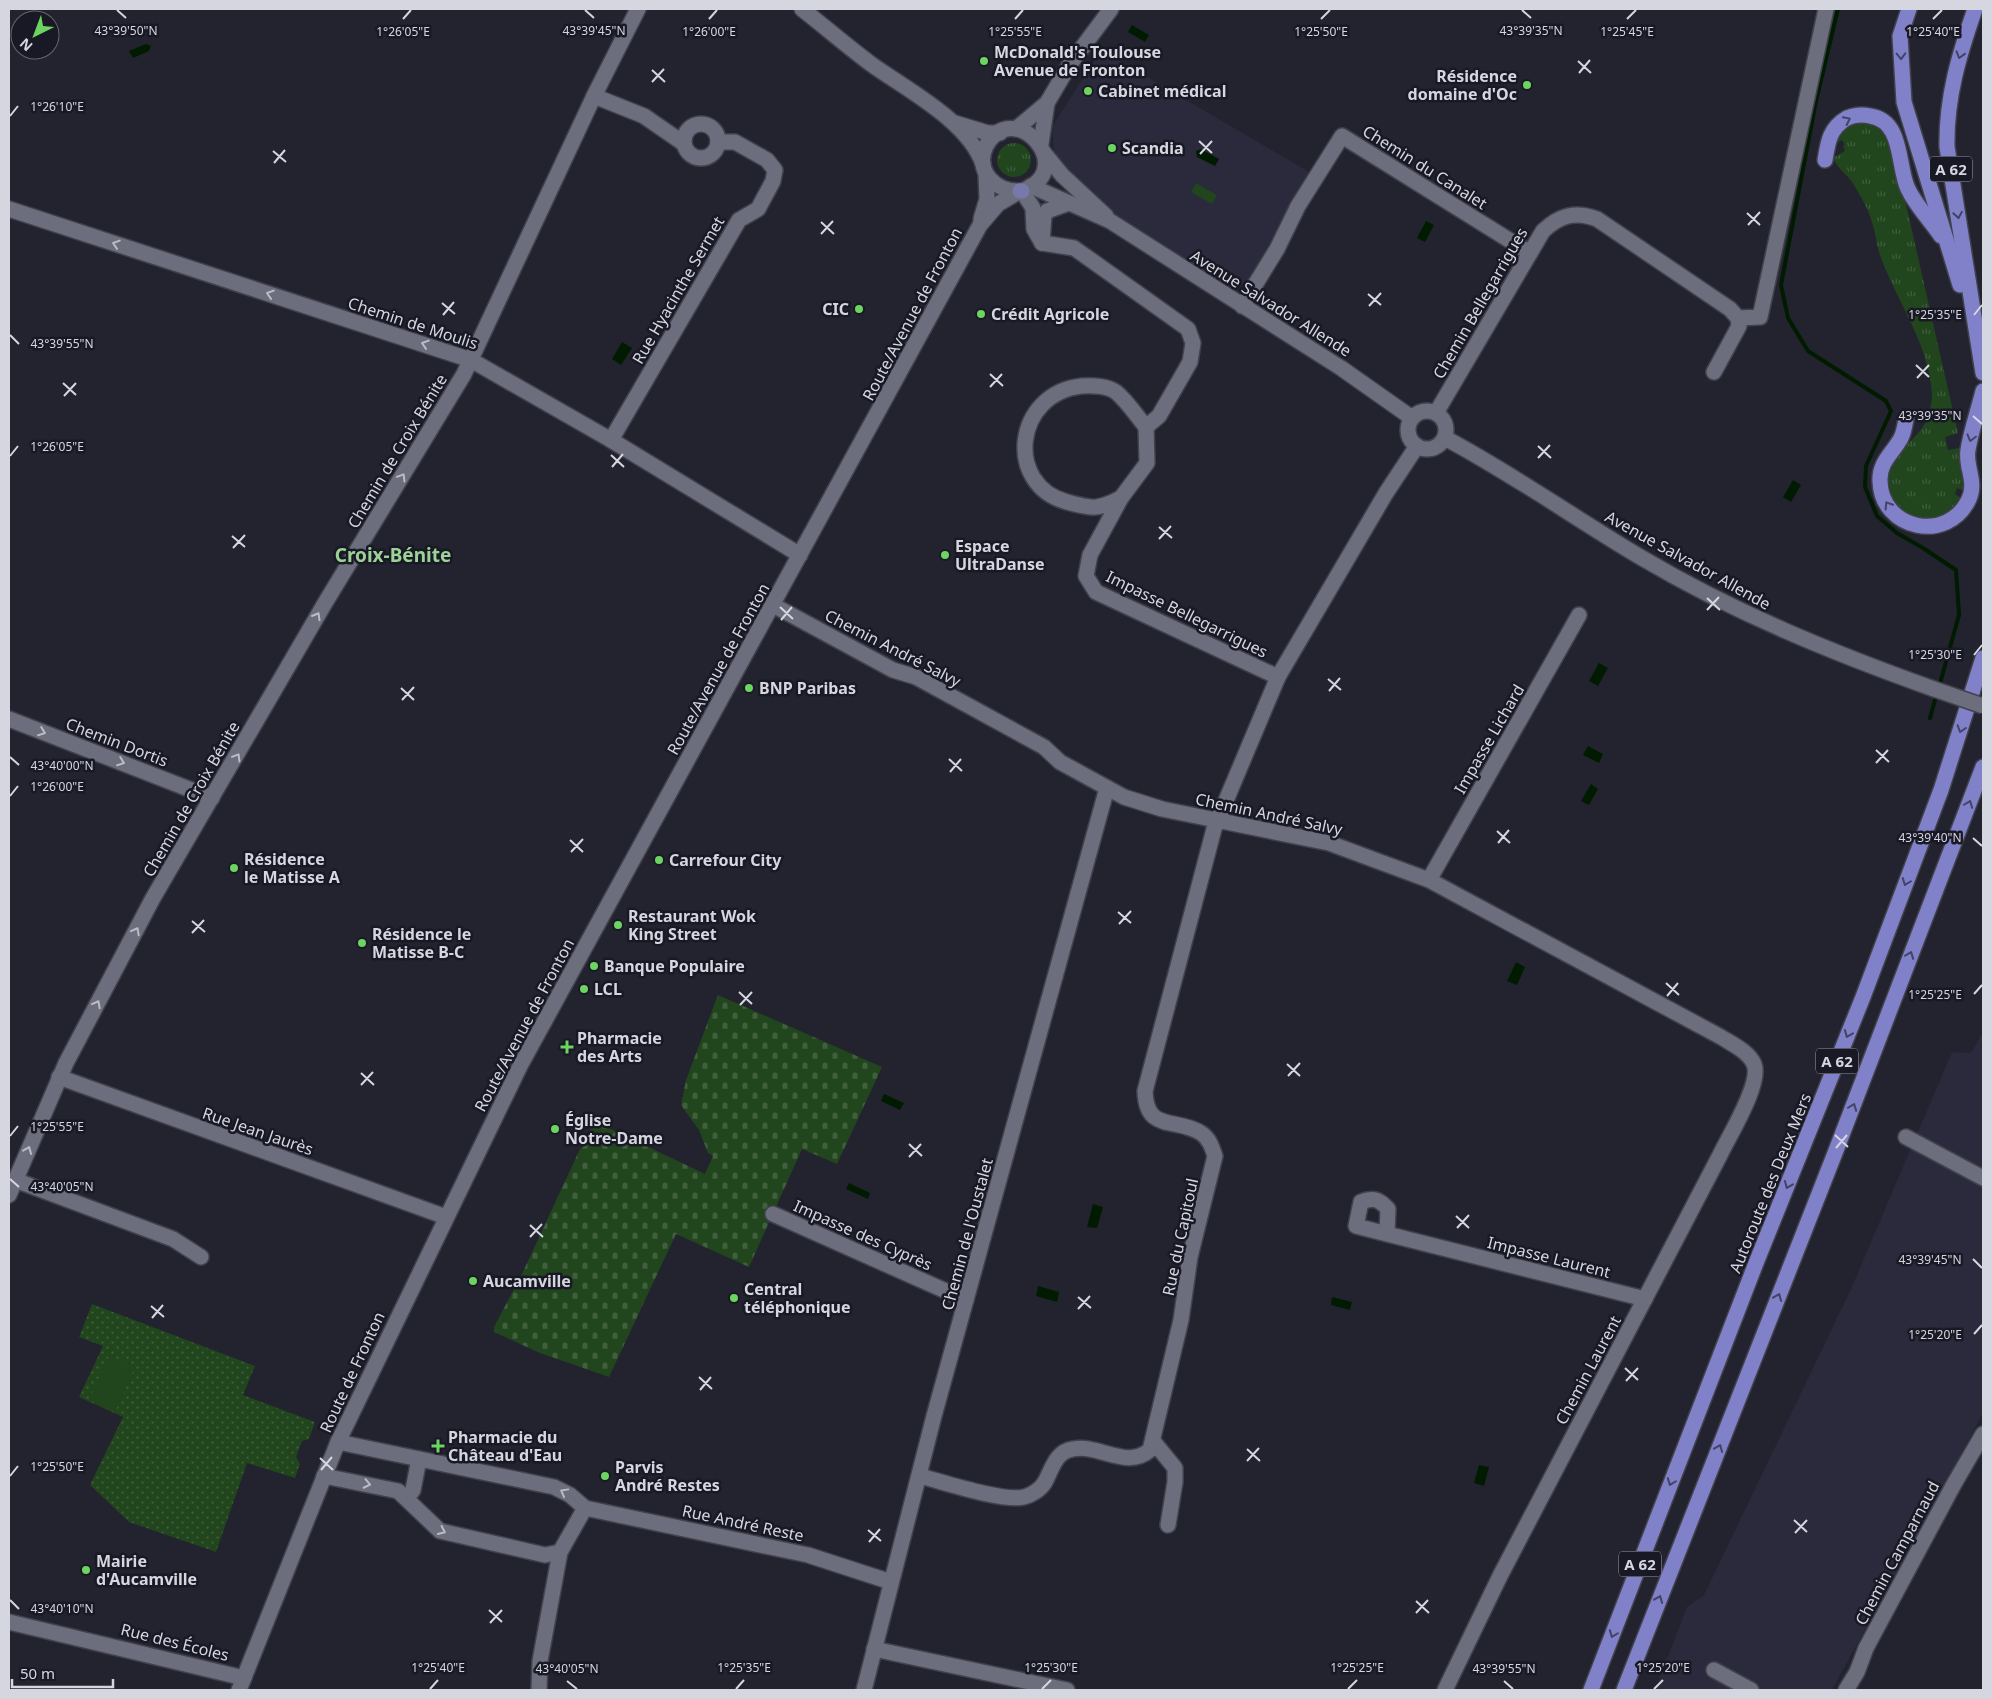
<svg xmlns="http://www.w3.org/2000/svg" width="1992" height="1699" font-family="'Noto Sans',sans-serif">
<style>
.built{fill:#2a2a3c}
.grass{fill:url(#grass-tufts)}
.cemetery{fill:url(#cemetery-stones)}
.park{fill:url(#park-dots)}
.pitch{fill:#21451c}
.water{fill:#001b00}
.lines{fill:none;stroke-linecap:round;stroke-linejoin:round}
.stream{stroke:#001b00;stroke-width:4}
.minor-casing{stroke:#40414b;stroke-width:18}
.tertiary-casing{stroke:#40414b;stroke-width:18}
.secondary-casing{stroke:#40414b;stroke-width:18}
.primary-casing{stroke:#40414b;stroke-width:18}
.motorway-casing{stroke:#40414b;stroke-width:18}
.minor{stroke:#6c6d7d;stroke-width:15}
.tertiary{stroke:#6c6d7d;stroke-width:15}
.secondary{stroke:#6c6d7d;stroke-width:15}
.primary{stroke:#7879ab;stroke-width:15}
.motorway{stroke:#8081c9;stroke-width:15}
.tertiary-bridge-casing{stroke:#40414b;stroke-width:18;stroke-linecap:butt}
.tertiary-bridge{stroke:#6c6d7d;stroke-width:15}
.oneway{stroke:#424367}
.oneway2{stroke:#bbbcc6}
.ticks{fill:none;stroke:#d5d6df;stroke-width:2}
.poi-dot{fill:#6dd361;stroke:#191926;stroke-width:2}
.labels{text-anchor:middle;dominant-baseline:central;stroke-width:5;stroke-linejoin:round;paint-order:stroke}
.shield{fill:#191926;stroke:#9d9da8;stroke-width:1}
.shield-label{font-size:15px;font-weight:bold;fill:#d5d6df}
.poi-label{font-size:16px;font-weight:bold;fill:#d5d6df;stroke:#191926;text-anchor:start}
.street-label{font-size:16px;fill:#d5d6df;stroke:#191926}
.quarter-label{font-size:19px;font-weight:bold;fill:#9dd296;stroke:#191926}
.ticks-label{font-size:12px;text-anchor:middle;fill:#d5d6df;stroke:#191926;stroke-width:5;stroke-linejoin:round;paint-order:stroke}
</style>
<defs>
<pattern id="grass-tufts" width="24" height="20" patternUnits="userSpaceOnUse" patternTransform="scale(1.25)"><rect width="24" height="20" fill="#21451c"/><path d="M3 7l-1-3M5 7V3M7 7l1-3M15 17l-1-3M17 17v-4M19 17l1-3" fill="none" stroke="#405f3d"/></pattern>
<pattern id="cemetery-stones" width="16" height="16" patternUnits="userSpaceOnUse" patternTransform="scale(1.25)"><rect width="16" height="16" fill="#21451c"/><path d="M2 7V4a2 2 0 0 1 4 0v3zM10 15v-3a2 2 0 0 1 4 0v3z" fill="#405f3d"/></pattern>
<pattern id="park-dots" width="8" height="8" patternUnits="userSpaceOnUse" patternTransform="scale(1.25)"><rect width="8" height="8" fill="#21451c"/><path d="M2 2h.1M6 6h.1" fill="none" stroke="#405f3d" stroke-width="1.8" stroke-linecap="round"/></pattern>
</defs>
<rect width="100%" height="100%" fill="#22232f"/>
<g class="built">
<polygon points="1101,50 1311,173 1247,284 1228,286 1108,210 1074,176 1054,153 1052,127"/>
<polygon points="1983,1032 1983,1413 1832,1690 1655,1690 1687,1607 1704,1595 1851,1289 1952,1052 1971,1053"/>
</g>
<g class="grass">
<path d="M1855,121c29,2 31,10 40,35l63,277 -13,4 3,13 12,-2 5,21 -1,22 -7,-3 -2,6 6,4c-22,33 -61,27 -74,-10 -9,-26 27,-45 37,-63 5,-9 8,-21 8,-32 -4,-53 -37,-93 -53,-141 -3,-9 -3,-18 -6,-26 -3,-14 -12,-29 -19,-41 -6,-10 -16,-16 -21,-27l12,-7 -2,-5 2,-1 -3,-5 -10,5 7,-15z"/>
<circle cx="1014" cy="160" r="17"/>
</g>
<polygon class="cemetery" points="718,995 882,1067 837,1164 802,1149 749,1267 676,1234 609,1377 540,1353 494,1332 494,1327 522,1274 580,1149 588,1143 589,1132 594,1121 705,1174 713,1156 708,1153 699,1130 681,1105 686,1080"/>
<polygon class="park" points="92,1304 255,1366 243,1395 315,1422 309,1439 302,1441 296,1457 300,1464 295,1478 247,1463 216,1552 129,1522 90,1485 123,1417 79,1397 103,1346 79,1337"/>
<g class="pitch">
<polygon points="1196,183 1217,195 1212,204 1191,192"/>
<polygon points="109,1356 135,1367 115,1412 89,1400"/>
</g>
<g class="water">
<polygon points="1132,25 1149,35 1145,42 1128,32"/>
<polygon points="146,44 151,46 149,51 133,58 129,51"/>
<polygon points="1201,149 1219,159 1215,166 1197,157 1196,151"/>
<polygon points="1426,221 1434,225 1425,242 1417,238"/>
<polygon points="622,342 632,348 621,365 612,359"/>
<polygon points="1793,480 1801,485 1791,502 1783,497"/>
<polygon points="1599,663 1608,668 1598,686 1589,681"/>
<polygon points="1588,746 1603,754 1599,763 1583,755"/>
<polygon points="1591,784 1598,789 1589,805 1581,801"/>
<polygon points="1516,962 1525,967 1517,985 1507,981"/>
<polygon points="884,1094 904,1103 900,1110 881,1101"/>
<polygon points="849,1183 870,1193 868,1199 846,1189"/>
<polygon points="1093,1204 1103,1207 1097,1228 1087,1227"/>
<polygon points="1038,1286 1059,1292 1057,1302 1036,1296"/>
<polygon points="1332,1297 1352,1302 1350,1310 1331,1305"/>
<polygon points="1479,1465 1489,1467 1484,1486 1474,1483"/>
</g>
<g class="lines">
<g class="stream">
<polyline points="1838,9 1816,101 1781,285 1788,318 1808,351 1886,401 1891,411 1866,466 1865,487 1877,516 1897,533 1923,548 1956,570 1959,615 1939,687"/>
<polyline points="1930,718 1937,693"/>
</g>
<g class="minor-casing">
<g id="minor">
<polyline points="594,96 644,116 683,143"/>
<circle cx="701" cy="141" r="17"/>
<polyline points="1022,191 1033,208 1034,229 1042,243"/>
<polyline points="9,209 471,360 611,440 800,555"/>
<polyline points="1042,243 1074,248 1188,329 1193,343 1190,362 1159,416 1146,427 1147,463 1121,498 1090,555 1086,576 1096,592 1278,677"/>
<polyline points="1042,243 1044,216 1047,211 1069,203"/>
<polyline points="1242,306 1277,249 1298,206 1342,136 1530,253"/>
<polyline points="1738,318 1760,317 1826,9"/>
<path d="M1436,413l107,-182c17,-16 32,-20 54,-12l133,90 8,9 1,8 -25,46"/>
<polyline points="611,440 739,220 758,209 773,181 775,170 767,160 735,142 718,142"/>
<path d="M1121,498c-23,12 -29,11 -54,4 -63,-17 -53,-109 15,-116 10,-1 26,0 34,6 11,9 20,23 30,35"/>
<path d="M773,605l120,65 23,7 128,70 16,15 64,35 38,12 167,34 100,37 292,157c11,7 27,14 33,27 8,19 -25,72 -34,91l-220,421 -55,114"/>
<polyline points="9,719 212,798"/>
<polyline points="1429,880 1579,615"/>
<polyline points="59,1077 446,1217"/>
<polyline points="1906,1137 1983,1178"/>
<polyline points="15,1180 173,1239 201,1257"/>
<polyline points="9,1195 66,1063 153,898 325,603 464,374 594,96 638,9"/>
<polyline points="773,1214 966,1300"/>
<path d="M1387,1234l1,-25c-9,-10 -15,-12 -27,-7l-5,24 31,8 258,65"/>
<polyline points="1153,1441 1175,1468 1175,1482 1168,1525"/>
<polyline points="324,1476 398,1491 440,1531 545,1555 560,1552 585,1508 570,1495 554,1487 338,1442"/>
<path d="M920,1476c23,6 83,26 104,21 8,-2 17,-8 21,-15 7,-13 11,-31 28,-33 27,-5 53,21 77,1l31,-130 9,-63 25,-101c-3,-9 -6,-18 -14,-23 -25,-16 -55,0 -56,-42l69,-262 64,-152 108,-184 31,-47"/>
<polyline points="407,1498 413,1490 419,1459"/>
<polyline points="585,1508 808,1555 891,1582"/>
<polyline points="9,1622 244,1678"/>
<polyline points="874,1649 1067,1690"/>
<polyline points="1714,1670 1751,1690"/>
<polyline points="539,1690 540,1661 560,1552"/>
<polyline points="864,1690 934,1416 1107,788"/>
<polyline points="1846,1690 1857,1672 1866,1648 1954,1484 1983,1434"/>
</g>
</g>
<g class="tertiary-casing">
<g id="tertiary">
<path d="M802,9c23,18 45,37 69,55 36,26 97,57 112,100"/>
<polyline points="955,123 988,133 1000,133"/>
<polyline points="1044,153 1062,175 1106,216"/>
<polyline points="1031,186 1110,221 1341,368 1412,418"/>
<circle cx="1427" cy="430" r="19"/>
<path d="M1445,438c68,36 131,81 197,120 93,55 191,95 292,131"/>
</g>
</g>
<g class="secondary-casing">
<g id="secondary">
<polyline points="1016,129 1047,103 1070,64 1111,9"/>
<polyline points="1041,144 1047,103"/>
<path d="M1020,191c-24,1 -46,-20 -34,-45 27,-51 95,23 36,45"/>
<polyline points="981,219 987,199 986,175"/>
<polyline points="239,1690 338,1442 520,1066 980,225 998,204 1020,191"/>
</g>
</g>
<g class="primary-casing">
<polyline id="primary" points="1020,191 1022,191"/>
</g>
<g class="motorway-casing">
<g id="motorway">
<polyline points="1909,9 1900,36 1904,102 1960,285"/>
<path d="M1975,9c-16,46 -29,89 -28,138l36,226"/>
<path d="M1825,160c3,-19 5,-32 22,-42 7,-3 15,-4 23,-2 34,5 27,50 38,73 8,17 23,32 33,47"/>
<path d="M1906,419c-1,6 -2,13 -5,19 -8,15 -22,24 -21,43 1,49 68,63 89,18 8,-18 -4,-32 -1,-49 3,-19 10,-39 15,-59"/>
<polyline points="1591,1690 1756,1263 1863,997 1941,790 1983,658"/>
<polyline points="1624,1690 1835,1153 1983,767"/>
</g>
</g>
<use href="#minor" class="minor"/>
<use href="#tertiary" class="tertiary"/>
<use href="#secondary" class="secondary"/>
<use href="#primary" class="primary"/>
<use href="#motorway" class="motorway"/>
<g class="tertiary-bridge-casing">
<polyline id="tertiary-bridge" points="1934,689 1983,706"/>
</g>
<use href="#tertiary-bridge" class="tertiary-bridge"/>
</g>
<defs><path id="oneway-chevron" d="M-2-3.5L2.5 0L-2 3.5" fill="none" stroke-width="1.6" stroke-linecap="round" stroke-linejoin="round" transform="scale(1.25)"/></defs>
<g class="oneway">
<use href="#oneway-chevron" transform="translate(1960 55) rotate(107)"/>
<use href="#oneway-chevron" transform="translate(1901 56) rotate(88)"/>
<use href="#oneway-chevron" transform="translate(1847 120) rotate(-26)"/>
<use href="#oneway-chevron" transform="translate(1958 215) rotate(81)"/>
<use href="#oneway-chevron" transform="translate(1971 438) rotate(105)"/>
<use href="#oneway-chevron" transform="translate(1888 505) rotate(-122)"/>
<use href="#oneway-chevron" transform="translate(1961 729) rotate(108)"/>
<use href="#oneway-chevron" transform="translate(1969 804) rotate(-69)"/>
<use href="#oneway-chevron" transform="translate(1906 882) rotate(111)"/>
<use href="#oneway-chevron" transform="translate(1910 955) rotate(-69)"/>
<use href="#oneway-chevron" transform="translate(1848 1034) rotate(112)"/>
<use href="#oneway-chevron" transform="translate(1853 1107) rotate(-69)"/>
<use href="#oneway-chevron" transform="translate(1788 1185) rotate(112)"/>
<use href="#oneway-chevron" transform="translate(1778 1297) rotate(-68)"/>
<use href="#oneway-chevron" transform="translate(1719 1448) rotate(-68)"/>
<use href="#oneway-chevron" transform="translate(1671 1482) rotate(111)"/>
<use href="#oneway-chevron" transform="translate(1659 1599) rotate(-68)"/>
<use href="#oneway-chevron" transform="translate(1613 1634) rotate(111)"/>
</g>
<g class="oneway2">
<use href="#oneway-chevron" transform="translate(116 244) rotate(-162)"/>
<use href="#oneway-chevron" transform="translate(270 294) rotate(-162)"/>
<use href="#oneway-chevron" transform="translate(425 344) rotate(-162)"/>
<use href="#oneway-chevron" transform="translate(402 477) rotate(-59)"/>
<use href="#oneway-chevron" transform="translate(317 616) rotate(-60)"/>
<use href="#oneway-chevron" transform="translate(42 732) rotate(21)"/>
<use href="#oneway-chevron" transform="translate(237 757) rotate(-59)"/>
<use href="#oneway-chevron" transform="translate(121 762) rotate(21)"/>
<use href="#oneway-chevron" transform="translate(136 931) rotate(-62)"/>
<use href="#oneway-chevron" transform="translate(97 1004) rotate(-62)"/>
<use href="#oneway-chevron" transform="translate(28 1150) rotate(-67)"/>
<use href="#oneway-chevron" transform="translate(367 1484) rotate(12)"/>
<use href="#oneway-chevron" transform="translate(564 1492) rotate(-151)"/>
<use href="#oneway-chevron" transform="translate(442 1531) rotate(25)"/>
</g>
<path class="ticks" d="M117,10l9,8M585,10l9,8M1522,10l9,8M403,19l8,-9M709,19l8,-9M1015,19l8,-9M1321,19l9,-9M1627,19l9,-9M1933,19l9,-9M1578,61l13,12M652,70l13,12M1579,73l11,-13M652,82l12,-13M10,116l8,-10M1199,141l13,12M273,151l13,11M1200,154l12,-13M274,163l11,-13M1747,213l13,12M821,222l13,12M1748,225l12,-13M821,234l12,-13M1368,294l13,11M442,303l13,11M1369,306l12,-13M443,315l11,-13M1974,315l8,-10M10,335l9,9M1916,365l13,12M990,374l13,12M1917,378l12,-13M63,383l13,12M990,387l12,-13M64,396l12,-13M1973,416l9,8M1538,446l13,12M611,455l13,12M10,456l8,-10M1538,458l12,-13M612,467l11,-13M1159,527l13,11M232,536l13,11M1159,539l12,-13M233,548l12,-13M1707,598l13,12M780,607l13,12M1707,610l12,-13M781,620l11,-13M1974,655l8,-10M1328,679l13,11M401,688l13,12M1329,691l11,-13M402,700l12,-13M1876,750l13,12M10,757l9,8M949,759l13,12M1876,763l12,-13M950,772l11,-13M10,796l8,-10M1497,831l13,12M1973,838l9,8M570,840l13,12M1498,843l11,-13M571,852l12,-13M1118,912l13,11M192,921l13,11M1119,924l12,-13M192,933l12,-13M1666,983l13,12M739,992l13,12M1974,994l8,-9M1667,996l11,-13M740,1005l12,-13M1287,1064l13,12M361,1073l13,12M1288,1076l12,-13M361,1085l12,-13M1835,1135l13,12M10,1136l8,-10M909,1144l13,12M1836,1148l11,-13M909,1157l12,-13M10,1179l9,8M1456,1216l13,12M530,1225l13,12M1457,1228l12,-13M530,1237l12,-13M1973,1259l9,9M1078,1297l13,11M151,1306l13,11M1078,1309l12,-13M152,1318l11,-13M1974,1334l8,-9M1625,1368l13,12M699,1377l13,12M1626,1381l12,-13M700,1390l11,-13M1247,1449l13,12M320,1458l13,12M1247,1461l12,-13M321,1470l11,-13M10,1476l8,-10M1794,1520l13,12M868,1530l13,11M1795,1533l12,-13M869,1542l11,-13M10,1600l9,9M1416,1601l13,12M489,1610l13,12M1416,1613l12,-13M490,1623l12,-13M567,1681l10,8M1504,1681l9,8M430,1689l8,-9M736,1689l8,-9M1042,1689l9,-9M1348,1689l9,-9M1654,1689l9,-9"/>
<g class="poi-dot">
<circle cx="984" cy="61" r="5"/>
<circle cx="1527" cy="85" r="5"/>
<circle cx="1088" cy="91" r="5"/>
<circle cx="1112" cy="148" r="5"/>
<circle cx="859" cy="309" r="5"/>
<circle cx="981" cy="314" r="5"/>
<circle cx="945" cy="555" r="5"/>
<circle cx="749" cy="688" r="5"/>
<circle cx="659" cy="860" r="5"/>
<circle cx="234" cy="868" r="5"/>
<circle cx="618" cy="925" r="5"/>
<circle cx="362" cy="943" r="5"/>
<circle cx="594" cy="966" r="5"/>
<circle cx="584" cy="989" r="5"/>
<path d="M564.5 1039.5h5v5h5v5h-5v5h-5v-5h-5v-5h5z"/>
<circle cx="555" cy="1129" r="5"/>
<circle cx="473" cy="1281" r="5"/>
<circle cx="734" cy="1298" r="5"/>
<path d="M435.5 1438.5h5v5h5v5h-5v5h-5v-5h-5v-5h5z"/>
<circle cx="605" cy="1476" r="5"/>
<circle cx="86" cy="1570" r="5"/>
</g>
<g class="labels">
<g class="shield">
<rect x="1930" y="156.5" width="42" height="25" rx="4"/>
<rect x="1816" y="1048.5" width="42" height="25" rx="4"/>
<rect x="1619" y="1551.5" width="42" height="25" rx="4"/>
</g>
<g class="shield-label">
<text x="1951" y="169">A 62</text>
<text x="1837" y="1061">A 62</text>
<text x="1640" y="1564">A 62</text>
</g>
<g class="poi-label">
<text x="994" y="52">McDonald's Toulouse<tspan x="994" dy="18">Avenue de Fronton</tspan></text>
<text x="1517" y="76" text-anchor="end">Résidence<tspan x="1517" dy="18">domaine d'Oc</tspan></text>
<text x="1098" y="91">Cabinet médical</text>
<text x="1122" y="148">Scandia</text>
<text x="849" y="309" text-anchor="end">CIC</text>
<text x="991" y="314">Crédit Agricole</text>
<text x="955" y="546">Espace<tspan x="955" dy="18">UltraDanse</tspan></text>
<text x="759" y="688">BNP Paribas</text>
<text x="244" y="859">Résidence<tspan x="244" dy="18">le Matisse A</tspan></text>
<text x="669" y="860">Carrefour City</text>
<text x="628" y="916">Restaurant Wok<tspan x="628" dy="18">King Street</tspan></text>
<text x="372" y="934">Résidence le<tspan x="372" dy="18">Matisse B-C</tspan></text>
<text x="604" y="966">Banque Populaire</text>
<text x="594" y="989">LCL</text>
<text x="577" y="1038">Pharmacie<tspan x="577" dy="18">des Arts</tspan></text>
<text x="565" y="1120">Église<tspan x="565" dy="18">Notre-Dame</tspan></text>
<text x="483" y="1281">Aucamville</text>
<text x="744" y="1289">Central<tspan x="744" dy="18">téléphonique</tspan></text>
<text x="448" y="1437">Pharmacie du<tspan x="448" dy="18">Château d'Eau</tspan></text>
<text x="615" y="1467">Parvis<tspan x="615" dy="18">André Restes</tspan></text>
<text x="96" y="1561">Mairie<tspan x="96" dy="18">d'Aucamville</tspan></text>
</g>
<g class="street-label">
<text transform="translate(1425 167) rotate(32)">Chemin du Canalet</text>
<text transform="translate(678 290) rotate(-60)">Rue Hyacinthe Sermet</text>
<text transform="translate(1271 303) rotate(32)">Avenue Salvador Allende</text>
<text transform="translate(1480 303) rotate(-60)">Chemin Bellegarrigues</text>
<text transform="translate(912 314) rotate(-62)">Route/Avenue de Fronton</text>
<text transform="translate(413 323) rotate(18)">Chemin de Moulis</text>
<text transform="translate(397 451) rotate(-59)">Chemin de Croix Bénite</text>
<text transform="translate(1688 560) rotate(29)">Avenue Salvador Allende</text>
<text transform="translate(1187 614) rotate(26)">Impasse Bellegarrigues</text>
<text transform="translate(893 648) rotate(27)">Chemin André Salvy</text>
<text transform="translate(718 669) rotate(-61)">Route/Avenue de Fronton</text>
<text transform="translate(1489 739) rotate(-60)">Impasse Lichard</text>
<text transform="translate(117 742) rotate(21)">Chemin Dortis</text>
<text transform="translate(191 799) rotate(-60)">Chemin de Croix Bénite</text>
<text transform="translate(1269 814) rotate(12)">Chemin André Salvy</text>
<text transform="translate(524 1025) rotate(-62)">Route/Avenue de Fronton</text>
<text transform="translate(258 1131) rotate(19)">Rue Jean Jaurès</text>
<text transform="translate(1770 1183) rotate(-68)">Autoroute des Deux Mers</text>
<text transform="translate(967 1234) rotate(-75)">Chemin de l'Oustalet</text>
<text transform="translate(863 1235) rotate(24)">Impasse des Cyprès</text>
<text transform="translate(1180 1237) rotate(-78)">Rue du Capitoul</text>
<text transform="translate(1549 1257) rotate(14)">Impasse Laurent</text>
<text transform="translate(1588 1370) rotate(-62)">Chemin Laurent</text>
<text transform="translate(352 1372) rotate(-65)">Route de Fronton</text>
<text transform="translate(743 1523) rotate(12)">Rue André Reste</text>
<text transform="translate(1897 1553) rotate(-62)">Chemin Camparnaud</text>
<text transform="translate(175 1642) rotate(14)">Rue des Écoles</text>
</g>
<g class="quarter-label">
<text x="393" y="555">Croix-Bénite</text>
</g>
</g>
<g class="ticks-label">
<text x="594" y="35">43°39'45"N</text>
<text x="1531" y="35">43°39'35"N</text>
<text x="126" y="35">43°39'50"N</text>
<text x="403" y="36">1°26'05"E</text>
<text x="709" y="36">1°26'00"E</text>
<text x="1015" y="36">1°25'55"E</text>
<text x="1321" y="36">1°25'50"E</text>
<text x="1627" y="36">1°25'45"E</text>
<text x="1933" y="36">1°25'40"E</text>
<text x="57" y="111">1°26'10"E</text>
<text x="1935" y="319">1°25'35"E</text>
<text x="62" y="348">43°39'55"N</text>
<text x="1930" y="420">43°39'35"N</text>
<text x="57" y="451">1°26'05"E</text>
<text x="1935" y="659">1°25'30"E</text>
<text x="62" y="770">43°40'00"N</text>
<text x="57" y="791">1°26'00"E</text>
<text x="1930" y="842">43°39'40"N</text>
<text x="1935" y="999">1°25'25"E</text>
<text x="57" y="1131">1°25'55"E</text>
<text x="62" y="1191">43°40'05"N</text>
<text x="1930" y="1264">43°39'45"N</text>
<text x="1935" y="1339">1°25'20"E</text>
<text x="57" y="1471">1°25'50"E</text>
<text x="62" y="1613">43°40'10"N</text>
<text x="438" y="1672">1°25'40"E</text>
<text x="744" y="1672">1°25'35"E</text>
<text x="1051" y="1672">1°25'30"E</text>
<text x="1357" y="1672">1°25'25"E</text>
<text x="1663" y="1672">1°25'20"E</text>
<text x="567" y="1673">43°40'05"N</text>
<text x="1504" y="1673">43°39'55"N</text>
</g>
<rect width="1992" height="1699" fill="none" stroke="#d5d6df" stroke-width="20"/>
<g transform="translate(35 35) rotate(222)"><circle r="24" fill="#191926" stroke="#646570"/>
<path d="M0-4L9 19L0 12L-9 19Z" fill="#6dd361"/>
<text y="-8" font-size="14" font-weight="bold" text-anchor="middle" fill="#d5d6df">N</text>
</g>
<path d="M12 1679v8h101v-8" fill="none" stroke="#d5d6df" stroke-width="2.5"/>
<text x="20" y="1679" font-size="15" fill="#d5d6df" stroke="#191926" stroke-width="4" paint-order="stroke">50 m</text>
</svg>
